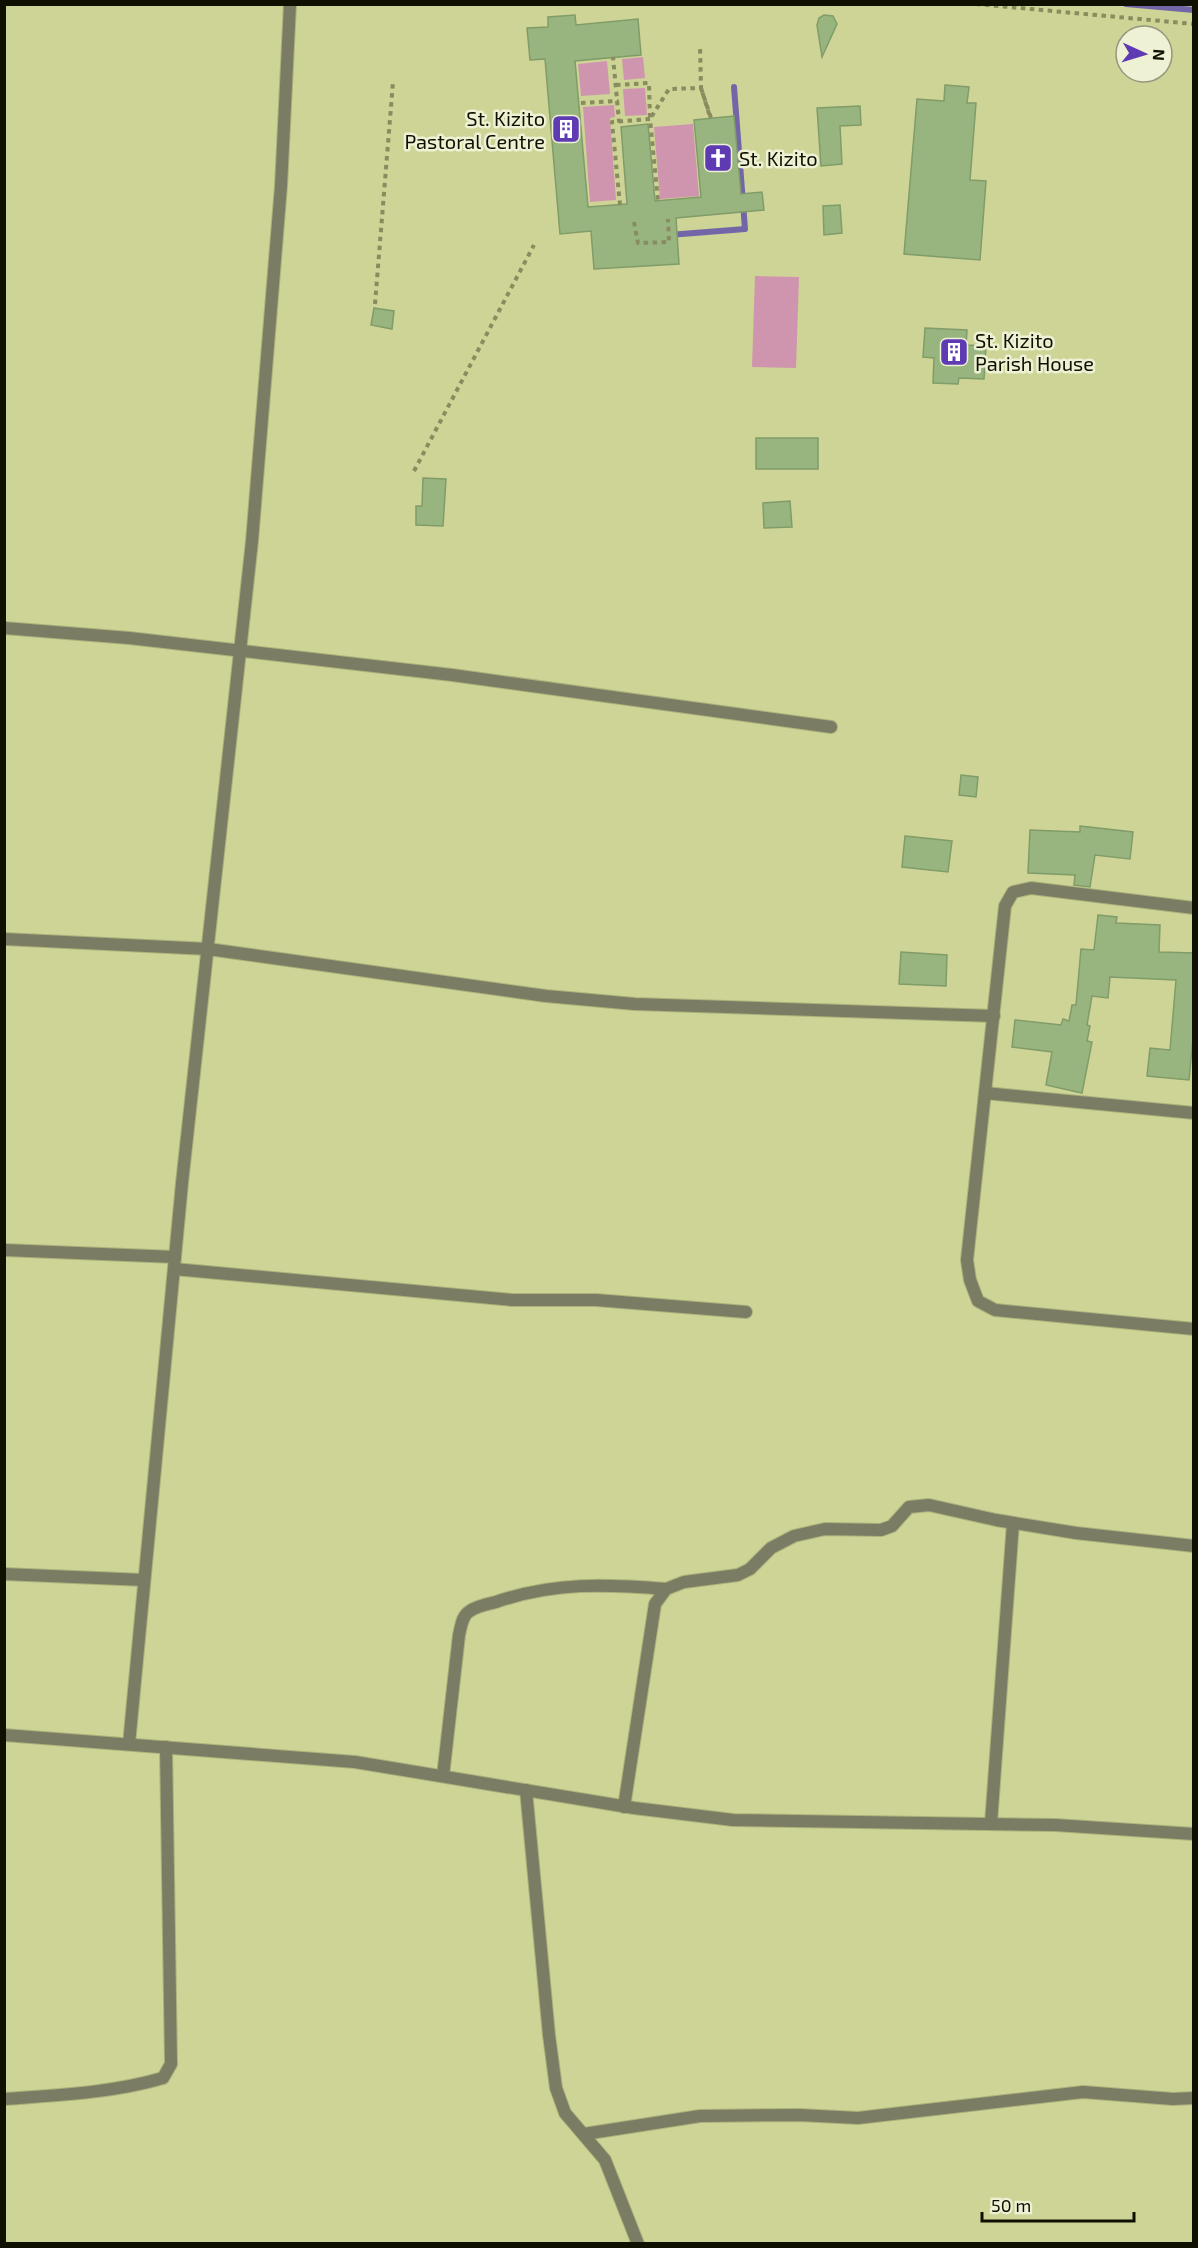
<svg xmlns="http://www.w3.org/2000/svg" width="1198" height="2248" font-family="'Exo 2',sans-serif">
<style>
.green{fill:#d095ae}
.lines{fill:none;stroke-linecap:round;stroke-linejoin:round}
.stream{stroke:#7265a8;stroke-width:6}
.building{fill:#98b580;stroke:#809c68;stroke-width:1.5}
.minor-casing{stroke:#acb07b;stroke-width:14}
.path{stroke:#888c5f;stroke-width:4;stroke-dasharray:4.5 4.5;stroke-linecap:butt}
.minor{stroke:#7a7c63;stroke-width:12}
.labels{text-anchor:middle;dominant-baseline:central;stroke-width:5;stroke-linejoin:round;paint-order:stroke}
.poi-label{font-size:20px;fill:#0f1000;stroke:#eef1d3;text-anchor:start}
</style>
<rect width="100%" height="100%" fill="#ced396"/>
<g class="green">
<polygon points="643,57 645,78 624,80 622,59"/>
<polygon points="607,61 610,94 581,96 578,64"/>
<polygon points="645,88 647,115 625,116 623,89"/>
<polygon points="614,105 615,117 610,118 616,200 590,202 583,107"/>
<polygon points="693,124 699,196 660,199 654,127"/>
<polygon points="755,276 799,277 796,368 752,367"/>
</g>
<g class="lines">
<g class="stream">
<polyline points="1126,4 1194,10"/>
<polyline points="669,235 745,229 734,87"/>
</g>
</g>
<g class="building">
<polygon points="575,15 576,25 638,19 641,55 575,61 588,207 627,204 621,127 648,124 655,201 701,197 694,120 734,116 741,194 762,192 764,210 676,218 679,264 594,269 591,231 560,234 545,59 530,60 527,28 548,27 548,17"/>
<polygon points="824,15 833,16 837,24 822,57 817,25 819,18"/>
<polygon points="945,85 969,87 967,103 976,103 970,180 986,181 980,260 904,254 917,99 944,101"/>
<polygon points="860,106 861,125 840,126 842,164 821,166 817,108"/>
<polygon points="840,205 842,233 824,235 823,206"/>
<polygon points="374,308 394,311 392,329 371,325"/>
<polygon points="925,328 967,330 966,345 986,346 984,379 959,378 958,384 933,383 934,358 923,357"/>
<rect x="756" y="438" width="62" height="31"/>
<polygon points="423,478 446,479 443,526 416,525 416,506 422,506"/>
<polygon points="790,501 792,527 764,528 763,503"/>
<polygon points="961,775 978,777 976,797 959,795"/>
<polygon points="1080,826 1133,832 1130,859 1095,855 1090,887 1074,885 1075,875 1028,873 1030,830 1080,832"/>
<polygon points="905,836 952,841 948,872 902,867"/>
<polygon points="1098,915 1117,917 1116,923 1160,925 1159,952 1194,953 1193,1038 1189,1080 1147,1076 1150,1048 1170,1050 1176,980 1110,977 1108,998 1092,996 1087,1025 1090,1026 1087,1041 1092,1042 1082,1093 1046,1085 1052,1052 1012,1047 1015,1020 1061,1025 1063,1019 1069,1021 1072,1005 1076,1005 1081,949 1094,950"/>
<polygon points="901,952 947,955 946,986 899,984"/>
</g>
<g class="lines">
<g class="minor-casing">
<g id="minor">
<polyline points="4,628 129,638 452,675 831,727"/>
<polyline points="1194,908 1031,888 1013,892 1005,906 967,1260 970,1280 978,1301 995,1310 1194,1329"/>
<polyline points="4,939 208,949 546,996 635,1004 994,1016"/>
<polyline points="985,1093 1194,1113"/>
<polyline points="4,1250 175,1257"/>
<polyline points="174,1269 512,1300 596,1300 746,1312"/>
<polyline points="4,1574 144,1580"/>
<polyline points="4,1735 355,1762 634,1808 733,1820 1055,1825 1194,1834"/>
<polyline points="129,1744 182,1183 252,541 281,186 290,4"/>
<path d="M443,1776l16,-141c2,-8 3,-20 11,-24 7,-5 18,-7 26,-9 58,-20 110,-18 170,-13"/>
<polyline points="526,1790 549,2035 556,2088 565,2113 605,2160 638,2244"/>
<polyline points="624,1807 655,1604 666,1589 684,1582 738,1575 750,1569 771,1548 794,1536 825,1529 881,1530 892,1526 909,1507 929,1505 996,1520 1076,1533 1194,1546"/>
<polyline points="991,1823 1013,1523"/>
<path d="M4,2099c53,-4 108,-6 159,-21l8,-14 -5,-317"/>
<polyline points="584,2134 700,2116 799,2115 858,2118 1083,2092 1173,2099 1194,2098"/>
</g>
</g>
<g class="path">
<polyline points="976,4 1194,24"/>
<polyline points="616,85 649,83 650,119 669,89 701,88 700,45"/>
<polygon points="701,88 711,118 710,117"/>
<polyline points="581,103 617,101 619,121 613,57"/>
<polyline points="620,205 612,122 650,119 658,201"/>
<polyline points="634,222 638,243 669,242 668,219"/>
<polyline points="375,304 393,82"/>
<polyline points="414,471 534,245"/>
</g>
<use href="#minor" class="minor"/>
</g>
<defs>
<g id="building-square" transform="scale(1.5)"><rect x="-9" y="-9" width="18" height="18" rx="4" fill="#5f3bb3" stroke="#eef1d3"/><path d="M-4-6H4V6H1V3H-1V6H-4ZM-2.5-4.3h1.7v1.8h-1.7ZM.8-4.3h1.7v1.8H.8ZM-2.5-1h1.7V.8h-1.7ZM.8-1h1.7V.8H.8Z" fill="#fff"/></g>
<g id="church-square" transform="scale(1.5)"><rect x="-9" y="-9" width="18" height="18" rx="4" fill="#5f3bb3" stroke="#eef1d3"/><path d="M-1.2-6h2.4v3.5h3.3v2.4h-3.3V6h-2.4V-.1h-3.3v-2.4h3.3Z" fill="#fff"/></g>
</defs>
<g fill-rule="evenodd">
<use href="#building-square" x="566" y="129"/>
<use href="#church-square" x="718" y="158"/>
<use href="#building-square" x="954" y="352"/>
</g>
<g class="labels">
<g class="poi-label">
<text x="545" y="118" text-anchor="end">St. Kizito<tspan x="545" dy="23">Pastoral Centre</tspan></text>
<text x="739" y="158">St. Kizito</text>
<text x="975" y="340">St. Kizito<tspan x="975" dy="23">Parish House</tspan></text>
</g>
</g>
<rect width="1198" height="2248" fill="none" stroke="#0f1000" stroke-width="12"/>
<g transform="translate(1144 54) rotate(94)"><circle r="28" fill="#eef1d3" stroke="#95977f" stroke-width="1.5"/>
<path d="M0-4.5L10 22L0 15L-10 22Z" fill="#5f3bb3"/>
<text y="-9" font-size="16" font-weight="bold" text-anchor="middle" fill="#0f1000">N</text>
</g>
<path d="M982 2212v9h152v-9" fill="none" stroke="#0f1000" stroke-width="3"/>
<text x="991" y="2212" font-size="18" fill="#0f1000" stroke="#eef1d3" stroke-width="4.5" paint-order="stroke">50 m</text>
</svg>
